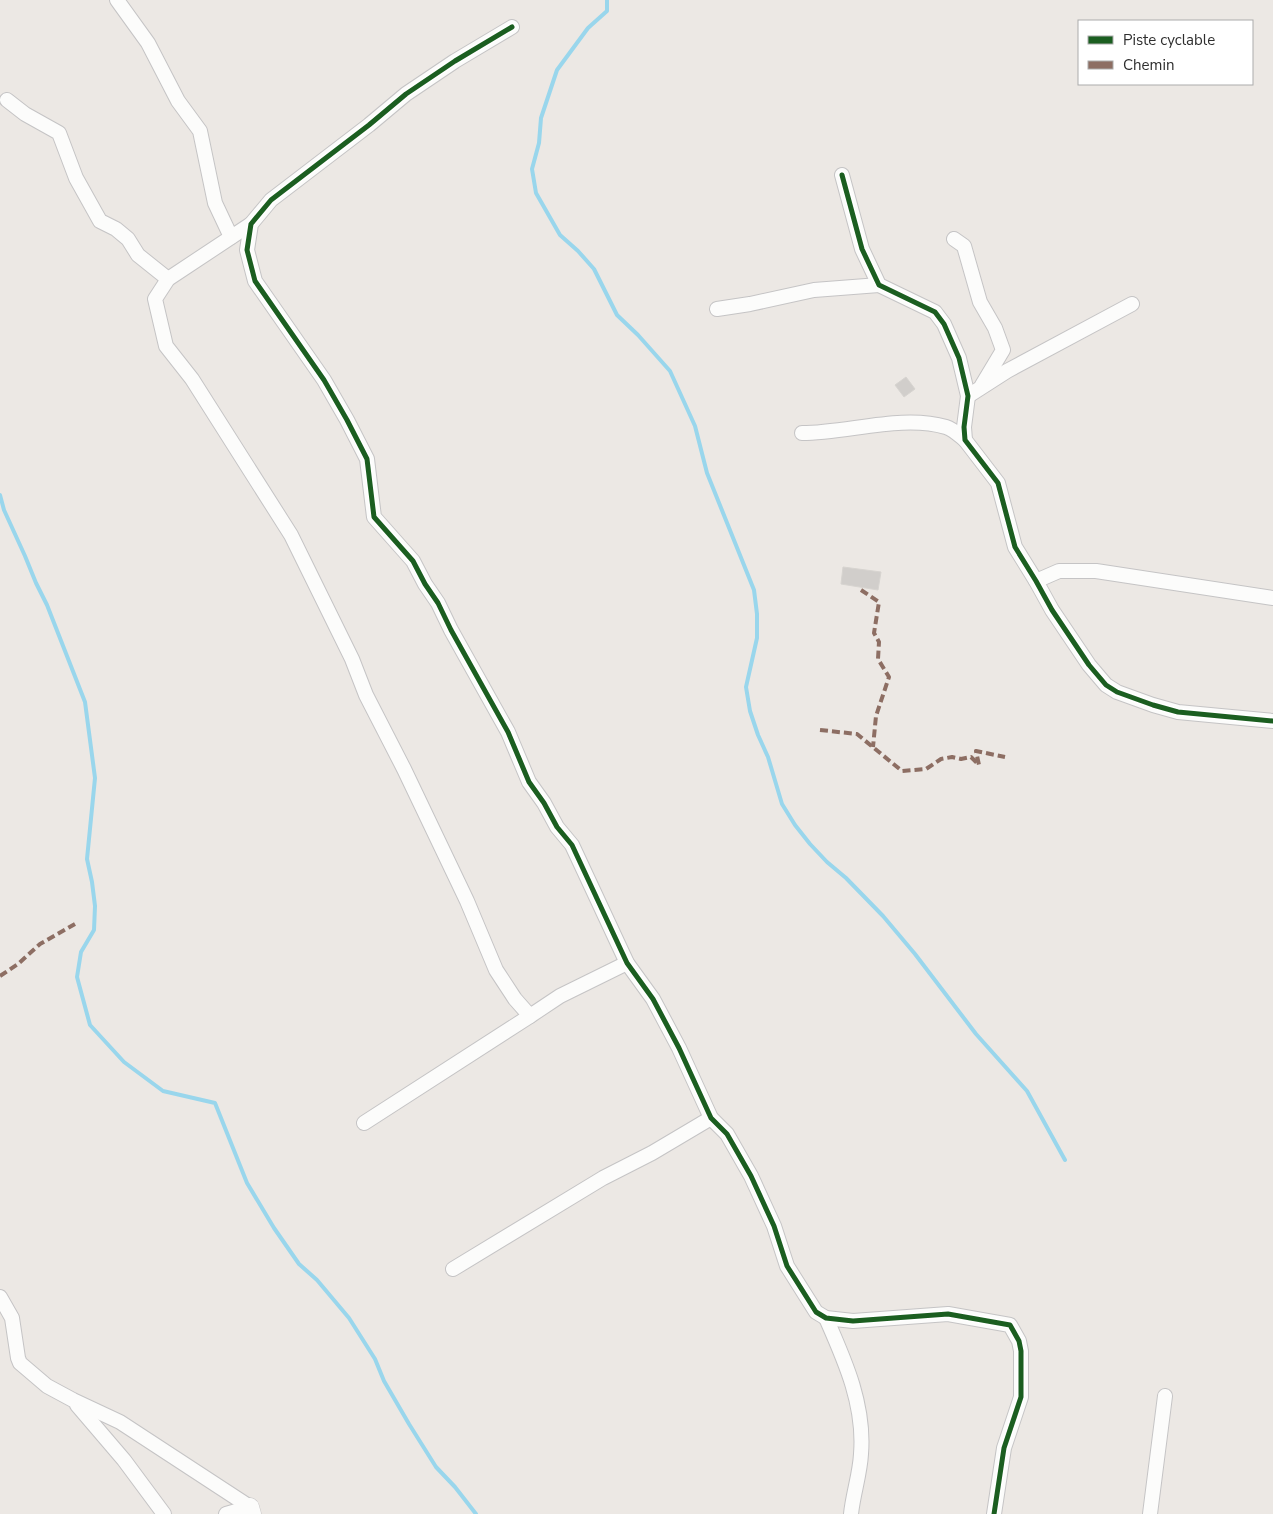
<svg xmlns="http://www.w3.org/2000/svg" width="1273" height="1514" font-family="'Nunito Sans',sans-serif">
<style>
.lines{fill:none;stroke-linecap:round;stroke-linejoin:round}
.stream{stroke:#99d6ec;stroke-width:4}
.building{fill:#d1cecb;stroke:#d7d4d0}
.minor-casing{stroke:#c5c4c5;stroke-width:16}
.tertiary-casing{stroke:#c5c4c5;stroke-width:19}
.minor{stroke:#fcfcfb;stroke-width:14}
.tertiary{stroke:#fcfcfb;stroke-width:18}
.quiet{stroke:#8d6e63;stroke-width:4;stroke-dasharray:8 4;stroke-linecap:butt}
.cycleway-casing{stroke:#fff;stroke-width:8}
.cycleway{stroke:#1b5e20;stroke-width:5}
</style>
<rect width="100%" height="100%" fill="#ece8e4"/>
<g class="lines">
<g class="stream">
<polyline points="607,0 607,11 588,28 557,70 541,118 539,143 532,169 536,193 560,235 578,251 594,269 617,315 638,335 670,371 695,426 707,473 754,590 757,614 757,638 746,687 750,711 758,735 768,757 782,804 795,825 810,844 827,862 846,878 883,916 915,954 976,1034 1027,1091 1065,1160"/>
<polyline points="0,495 4,510 25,556 36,583 47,605 85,702 95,778 87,859 92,882 95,906 94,930 81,952 77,977 90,1025 124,1062 163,1091 215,1103 247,1183 274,1228 299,1264 317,1280 349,1318 375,1359 384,1381 409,1424 436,1467 455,1487 476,1514"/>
</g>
</g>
<g class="building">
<polygon points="906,377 915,389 904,397 895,385"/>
<polygon points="843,567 881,572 878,590 841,584"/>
</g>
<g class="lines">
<g class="minor-casing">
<g id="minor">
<polyline points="117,0 148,43 178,101 200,131 215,203 231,237"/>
<polyline points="512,27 455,61 406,94 369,125 271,200 251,224 247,250 255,281 324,380 347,420 367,459 374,517 413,561 425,584 438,603 451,630 508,732 529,782 544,803 557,827 572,845 627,963 653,999 679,1048 711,1118 727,1134 751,1176 774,1226 787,1266 816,1312 826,1318 853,1321 948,1314 1010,1325 1019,1341 1021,1351 1021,1397 1004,1448 994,1514"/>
<polyline points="7,100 25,114 59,133 76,178 100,221 116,229 128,239 138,255 168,279"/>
<polyline points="842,175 862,249 879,285 935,312 944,324 959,358 968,396 964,427 965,440 998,483 1015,547 1036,581 1052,610 1089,665 1106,685 1117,692 1153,705 1178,712 1273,721"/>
<polyline points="251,224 168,279 155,299 166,346 192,379 291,535 352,659 366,695 404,769 467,901 496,970 515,999 530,1016 560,996 627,963"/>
<polyline points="954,239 964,246 980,302 995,328 1003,350 982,385"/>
<polyline points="717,309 750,304 814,290 879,285"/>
<polyline points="968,396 1007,371 1132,304"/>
<path d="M802,433c46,0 100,-19 144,-6 7,2 14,9 19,13"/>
<polyline points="1036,581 1059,571 1096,571 1273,598"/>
<polyline points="364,1123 530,1016"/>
<polyline points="453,1269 603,1178 652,1153 711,1118"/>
<polyline points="0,1297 12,1318 18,1358 20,1363 47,1386 73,1400 120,1422 250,1507"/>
<path d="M826,1318c19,43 39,87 35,136 -1,20 -8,40 -10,60"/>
<polyline points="77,1405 124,1460 164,1514"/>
<polyline points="226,1514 250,1507"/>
<polyline points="1150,1514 1165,1396"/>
</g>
</g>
<g class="tertiary-casing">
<polyline id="tertiary" points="250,1507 252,1514"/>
</g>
<use href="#minor" class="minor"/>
<use href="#tertiary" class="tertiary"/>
<g class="quiet">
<polyline points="861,590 879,602 874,633 879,642 878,659 889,677 876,716 873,747"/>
<polyline points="820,730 857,734 902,771 926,769 941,759 952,757 961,759 971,757 979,765 976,751 1005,757"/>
<polyline points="0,976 18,964 40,944 75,924"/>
</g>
<g class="cycleway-casing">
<g id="cycleway">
<polyline points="512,27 455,61 406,94 369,125 271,200 251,224 247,250 255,281 324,380 347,420 367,459 374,517 413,561 425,584 438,603 451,630 508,732 529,782 544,803 557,827 572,845 627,963 653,999 679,1048 711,1118 727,1134 751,1176 774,1226 787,1266 816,1312 826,1318 853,1321 948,1314 1010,1325 1019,1341 1021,1351 1021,1397 1004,1448 994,1514"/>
<polyline points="842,175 862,249 879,285 935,312 944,324 959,358 968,396 964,427 965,440 998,483 1015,547 1036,581 1052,610 1089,665 1106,685 1117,692 1153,705 1178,712 1273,721"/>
</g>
</g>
<use href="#cycleway" class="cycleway"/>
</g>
<rect x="1078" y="20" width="175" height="65" fill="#ffffff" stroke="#ababab"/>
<rect x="1088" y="36" width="25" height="8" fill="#1b5e20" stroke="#ababab"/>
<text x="1123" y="45" font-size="15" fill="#2e2e2e">Piste cyclable</text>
<rect x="1088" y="61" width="25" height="8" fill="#8d6e63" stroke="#ababab"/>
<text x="1123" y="70" font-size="15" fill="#2e2e2e">Chemin</text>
</svg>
